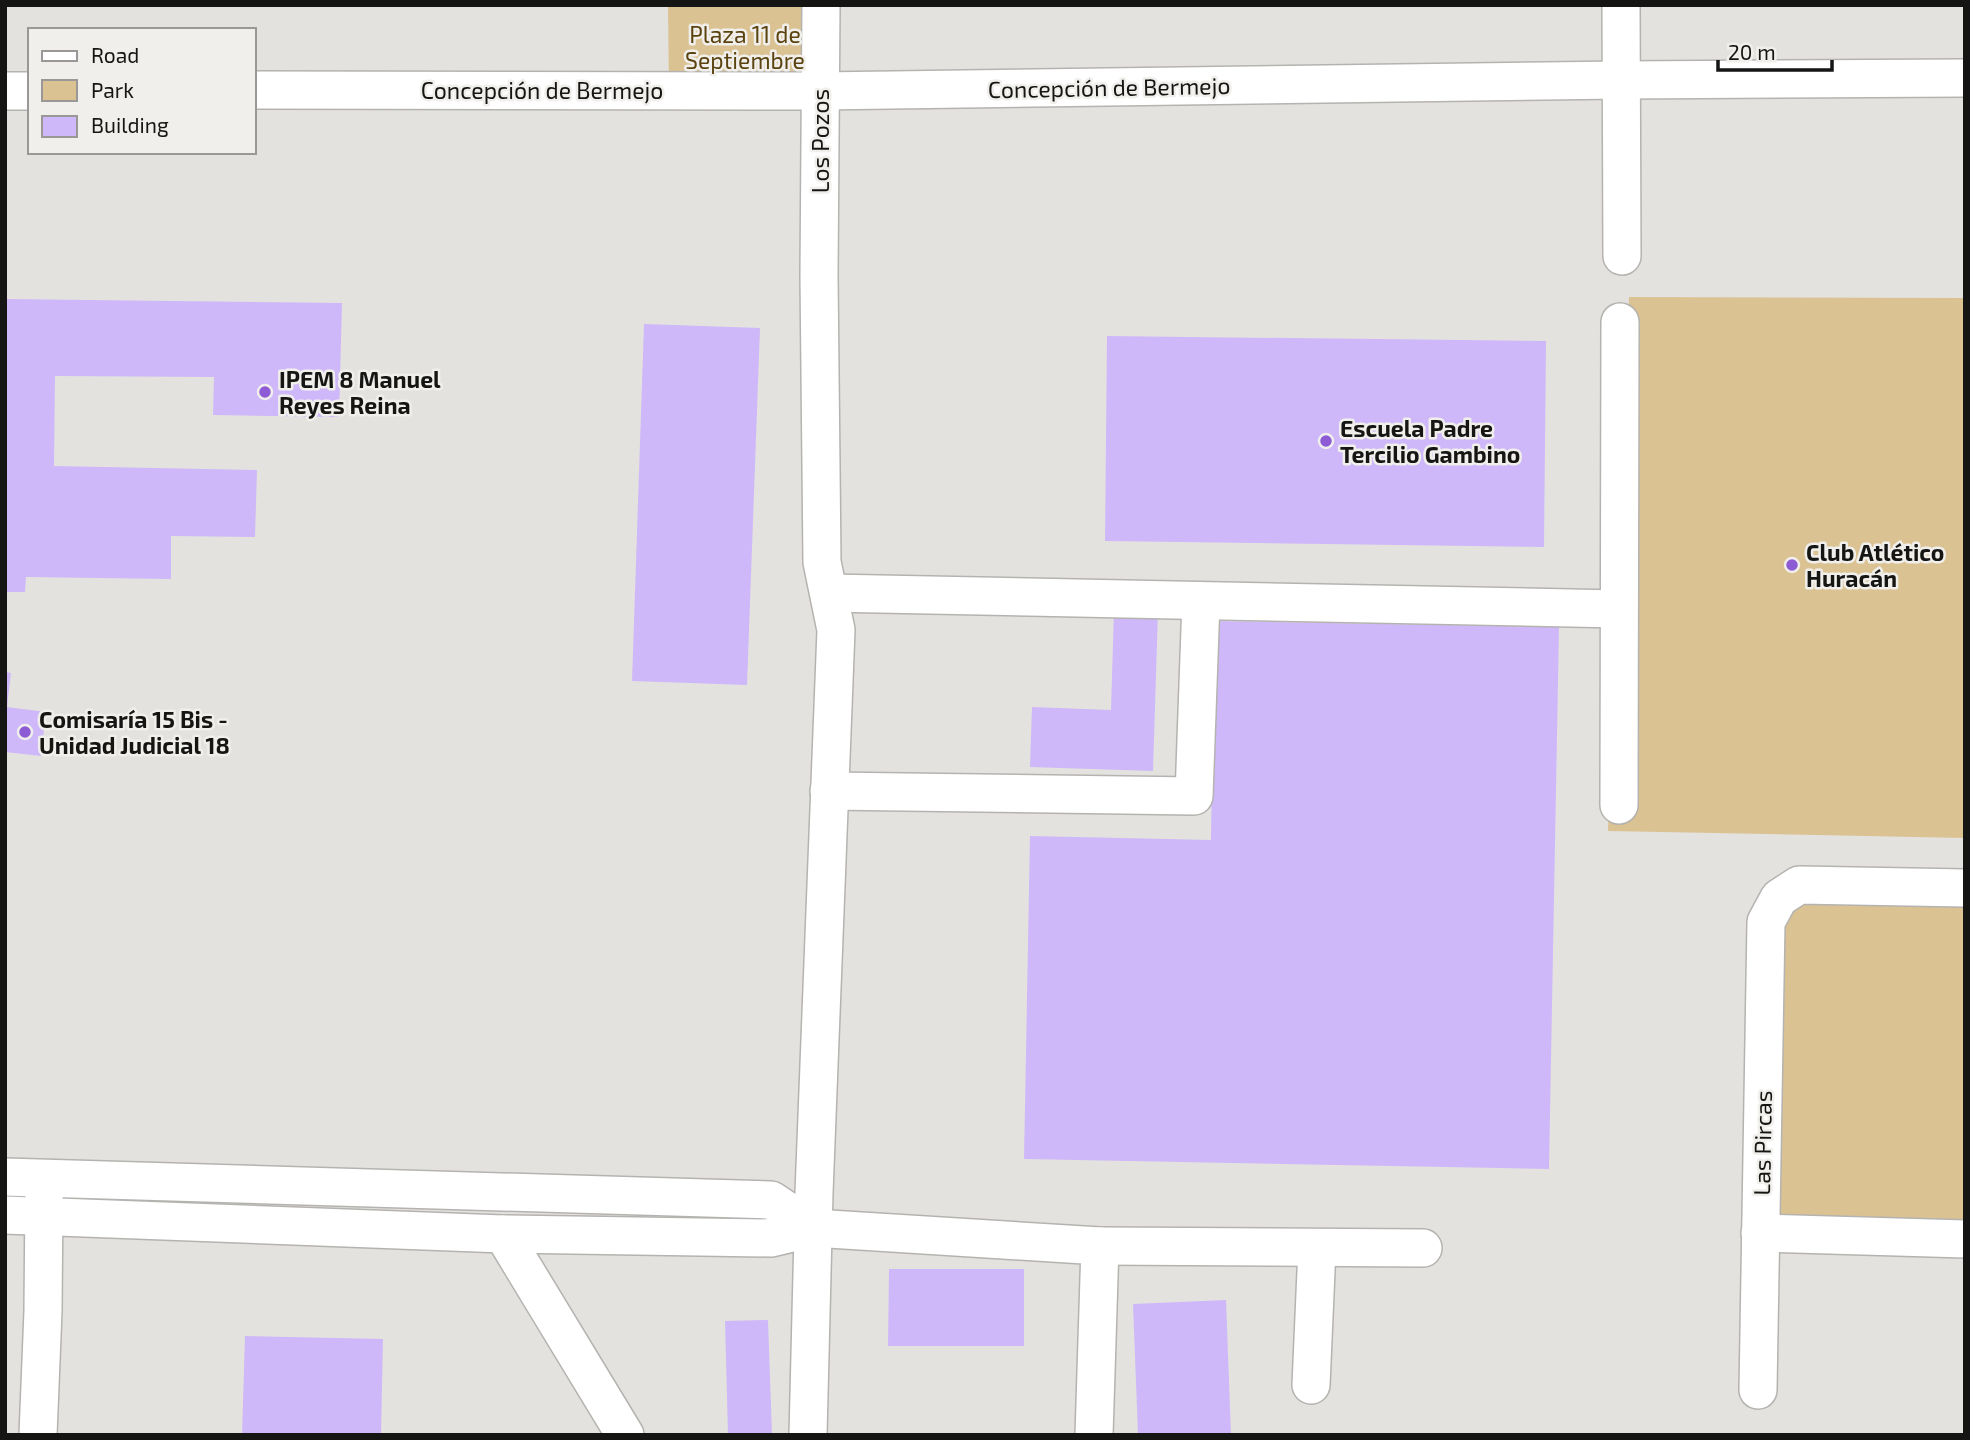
<svg xmlns="http://www.w3.org/2000/svg" width="1970" height="1440" font-family="'Exo 2',sans-serif">
<style>
.green{fill:#dac293}
.building{fill:#ceb8f9}
.lines{fill:none;stroke-linecap:round;stroke-linejoin:round}
.minor-casing{stroke:#b5b3b0;stroke-width:40}
.minor{stroke:#fff;stroke-width:37}
.poi-dot{fill:#8d5bd4;stroke:#f1efec;stroke-width:2.5}
.labels{text-anchor:middle;dominant-baseline:central;stroke-width:5;stroke-linejoin:round;paint-order:stroke}
.park-label{font-size:23px;fill:#5a430e;stroke:#f1efec}
.street-label{font-size:23px;fill:#151514;stroke:#f1efec}
.poi-label{font-size:23px;font-weight:bold;fill:#151514;stroke:#f1efec;text-anchor:start}
</style>
<rect width="100%" height="100%" fill="#e4e2df"/>
<g class="green">
<polygon points="668,5 821,5 820,91 669,90"/>
<polygon points="1629,297 1965,298 1965,838 1608,831"/>
<polygon points="1965,888 1965,1241 1762,1237 1779,898"/>
</g>
<g class="building">
<polygon points="5,299 342,303 339,417 213,415 214,377 55,376 54,466 257,470 255,537 171,536 171,579 26,577 25,592 5,592"/>
<polygon points="644,324 760,328 747,685 632,681"/>
<polygon points="1107,336 1546,341 1544,547 1105,541"/>
<polygon points="1114,608 1158,610 1153,771 1030,767 1032,707 1111,710"/>
<polygon points="1214,621 1559,627 1549,1169 1024,1159 1030,836 1211,840"/>
<polygon points="5,672 11,673 7,707 46,712 41,756 5,752"/>
<polygon points="889,1269 1024,1269 1024,1346 888,1346"/>
<polygon points="1226,1300 1231,1435 1138,1435 1133,1304"/>
<polygon points="768,1320 772,1435 728,1435 725,1321"/>
<polygon points="245,1336 383,1339 381,1435 242,1435"/>
</g>
<g class="lines">
<g class="minor-casing">
<g id="minor">
<polyline points="1621,5 1622,256"/>
<polyline points="254,90 820,91 1622,80 1965,78"/>
<polyline points="5,91 30,91"/>
<polyline points="829,593 1619,609"/>
<polyline points="829,791 1194,796 1201,601"/>
<polyline points="1619,805 1620,322"/>
<polyline points="5,1177 771,1200 813,1228"/>
<polyline points="5,1215 503,1234 771,1238 813,1228 1100,1246 1094,1435"/>
<polyline points="1760,1233 1965,1239"/>
<polyline points="503,1234 625,1435"/>
<polyline points="1100,1246 1423,1248"/>
<polyline points="1311,1385 1317,1248"/>
<polyline points="1758,1390 1766,922 1779,898 1799,885 1965,888"/>
<polyline points="38,1435 43,1311 44,1194"/>
<polyline points="808,1435 814,1193 836,630 822,562 819,276 821,5"/>
</g>
</g>
<use href="#minor" class="minor"/>
</g>
<g class="poi-dot">
<circle cx="265" cy="392" r="7"/>
<circle cx="1326" cy="441" r="7"/>
<circle cx="1792" cy="565" r="7"/>
<circle cx="25" cy="732" r="7"/>
</g>
<g class="labels">
<g class="park-label">
<text x="745" y="34">Plaza 11 de<tspan x="745" dy="26">Septiembre</tspan></text>
</g>
<g class="street-label">
<text transform="translate(1109 87) rotate(-1)">Concepción de Bermejo</text>
<text x="542" y="90">Concepción de Bermejo</text>
<text transform="translate(820 141) rotate(-90)">Los Pozos</text>
<text transform="translate(1762 1143) rotate(-89)">Las Pircas</text>
</g>
<g class="poi-label">
<text x="279" y="379">IPEM 8 Manuel<tspan x="279" dy="26">Reyes Reina</tspan></text>
<text x="1340" y="428">Escuela Padre<tspan x="1340" dy="26">Tercilio Gambino</tspan></text>
<text x="1806" y="552">Club Atlético<tspan x="1806" dy="26">Huracán</tspan></text>
<text x="39" y="719">Comisaría 15 Bis -<tspan x="39" dy="26">Unidad Judicial 18</tspan></text>
</g>
</g>
<rect width="1970" height="1440" fill="none" stroke="#151514" stroke-width="14"/>
<rect x="28" y="28" width="228" height="126" fill="#f1efec" stroke="#999896" stroke-width="2"/>
<rect x="42" y="51" width="35" height="10" fill="#ffffff" stroke="#999896" stroke-width="2"/>
<text x="91" y="63" font-size="21" fill="#151514">Road</text>
<rect x="42" y="80" width="35" height="21" fill="#dac293" stroke="#999896" stroke-width="2"/>
<text x="91" y="98" font-size="21" fill="#151514">Park</text>
<rect x="42" y="116" width="35" height="21" fill="#ceb8f9" stroke="#999896" stroke-width="2"/>
<text x="91" y="133" font-size="21" fill="#151514">Building</text>
<path d="M1718 60v10h114v-10" fill="none" stroke="#151514" stroke-width="3.5"/>
<text x="1728" y="60" font-size="21" fill="#151514" stroke="#f1efec" stroke-width="5" paint-order="stroke">20 m</text>
</svg>
